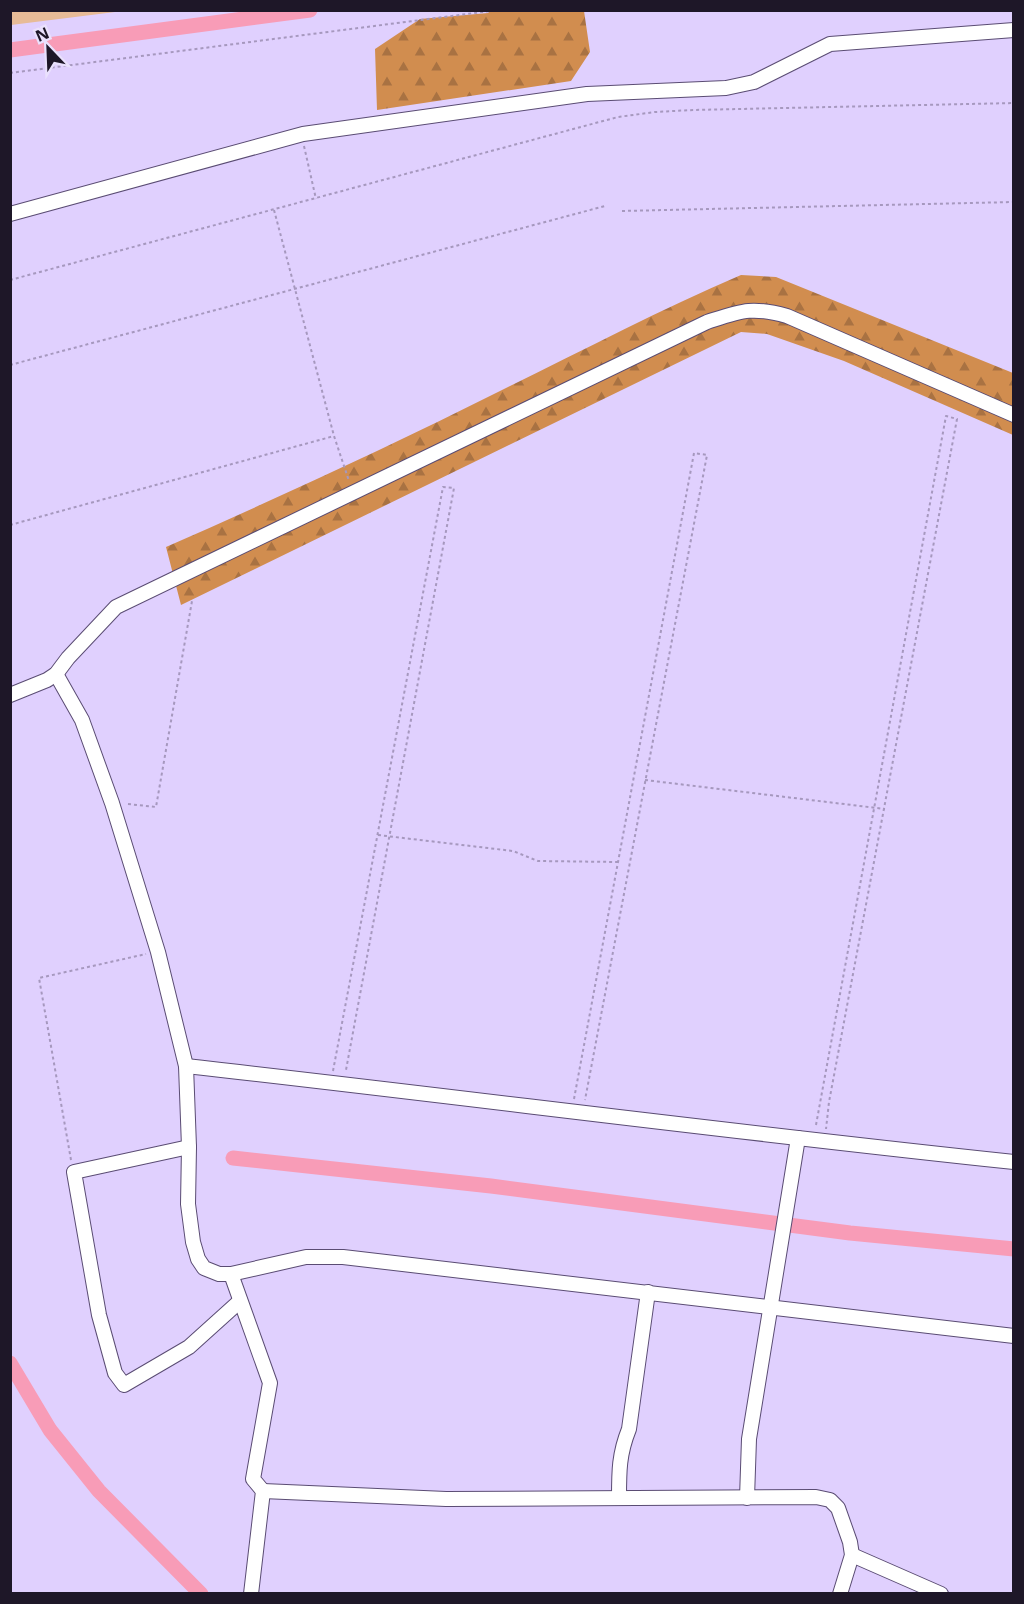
<svg xmlns="http://www.w3.org/2000/svg" width="1024" height="1604" font-family="'Open Sans',sans-serif">
<style>
.grass{fill:#e7bb97}
.forest{fill:url(#forest-firs)}
.lines{fill:none;stroke-linecap:round;stroke-linejoin:round}
.canal{stroke:#f89cb7;stroke-width:15}
.minor-casing{stroke:#5a4c73;stroke-width:16}
.path{stroke:#a698be;stroke-width:2;stroke-dasharray:3 3;stroke-linecap:butt}
.minor{stroke:#fff;stroke-width:14}
</style>
<defs>
<pattern id="forest-firs" width="22" height="20" patternUnits="userSpaceOnUse" patternTransform="scale(1.5)"><rect width="22" height="20" fill="#d18d4f"/><path d="M5 1l3.5 6h-7zM16 11l3.5 6h-7z" fill="#a97242"/></pattern>
</defs>
<rect width="100%" height="100%" fill="#e0d0fe"/>
<polygon class="grass" points="11,10 123,10 123,11 11,25"/>
<g class="forest">
<polygon points="584,11 590,52 571,81 377,110 375,49 420,19 488,13 490,11"/>
<path d="M741,275l35,2 237,96v62l-169,-74 -77,-27 -26,-2 -560,273 -15,-58c112,-49 224,-101 334,-156 80,-39 159,-81 241,-116z"/>
</g>
<g class="lines">
<g class="canal">
<polyline points="10,50 310,10"/>
<polyline points="233,1158 491,1186 850,1233 1014,1249"/>
<polyline points="10,1363 50,1430 99,1491 201,1594"/>
</g>
<g class="minor-casing">
<g id="minor">
<polyline points="10,214 303,134 587,94 726,88 754,82 830,44 1014,30"/>
<polyline points="56,674 82,720 112,803 158,952 186,1066 189,1147 188,1204 193,1242 198,1259 204,1268 219,1274 231,1274 306,1257 343,1257 1014,1336"/>
<path d="M10,695l37,-15 9,-6 12,-16 48,-51 591,-285c34,-11 44,-16 80,-6l227,99"/>
<path d="M186,1066c276,31 551,67 828,96"/>
<polyline points="189,1147 74,1172 99,1315 115,1373 124,1385 189,1347 240,1301"/>
<polyline points="231,1274 270,1383 253,1479 263,1491 251,1594"/>
<polyline points="263,1491 446,1499 816,1497 830,1500 838,1508 850,1542 852,1555 840,1594"/>
<path d="M619,1498c0,-27 0,-44 10,-69l19,-137"/>
<polyline points="747,1498 749,1439 798,1138"/>
<polyline points="852,1555 941,1594"/>
</g>
</g>
<g class="path">
<polyline points="10,73 498,10"/>
<polyline points="304,146 316,199"/>
<polyline points="274,210 334,436 349,481"/>
<polyline points="622,211 1014,202"/>
<polyline points="10,280 618,117 655,112 693,110 1014,103"/>
<polyline points="10,365 605,206"/>
<polyline points="10,525 334,436"/>
<polyline points="645,780 885,809"/>
<polyline points="128,804 156,807 192,601"/>
<polyline points="378,835 513,851 538,861 618,862"/>
<polyline points="333,1071 443,487 454,488 346,1070"/>
<polyline points="574,1099 694,453 707,455 585,1100"/>
<polyline points="816,1125 946,416 957,419 829,1102 826,1129"/>
<polyline points="71,1160 39,978 146,954"/>
</g>
<use href="#minor" class="minor"/>
</g>
<rect width="1024" height="1604" fill="none" stroke="#1e1728" stroke-width="24"/>
<g transform="translate(48 48) rotate(337)" stroke="#eae1fd" stroke-width="4.5" paint-order="stroke">
<path d="M0-4.5L10 22L0 15L-10 22Z" fill="#1e1728"/>
<text y="-9" font-size="16" font-weight="bold" text-anchor="middle" fill="#1e1728">N</text>
</g>
</svg>
